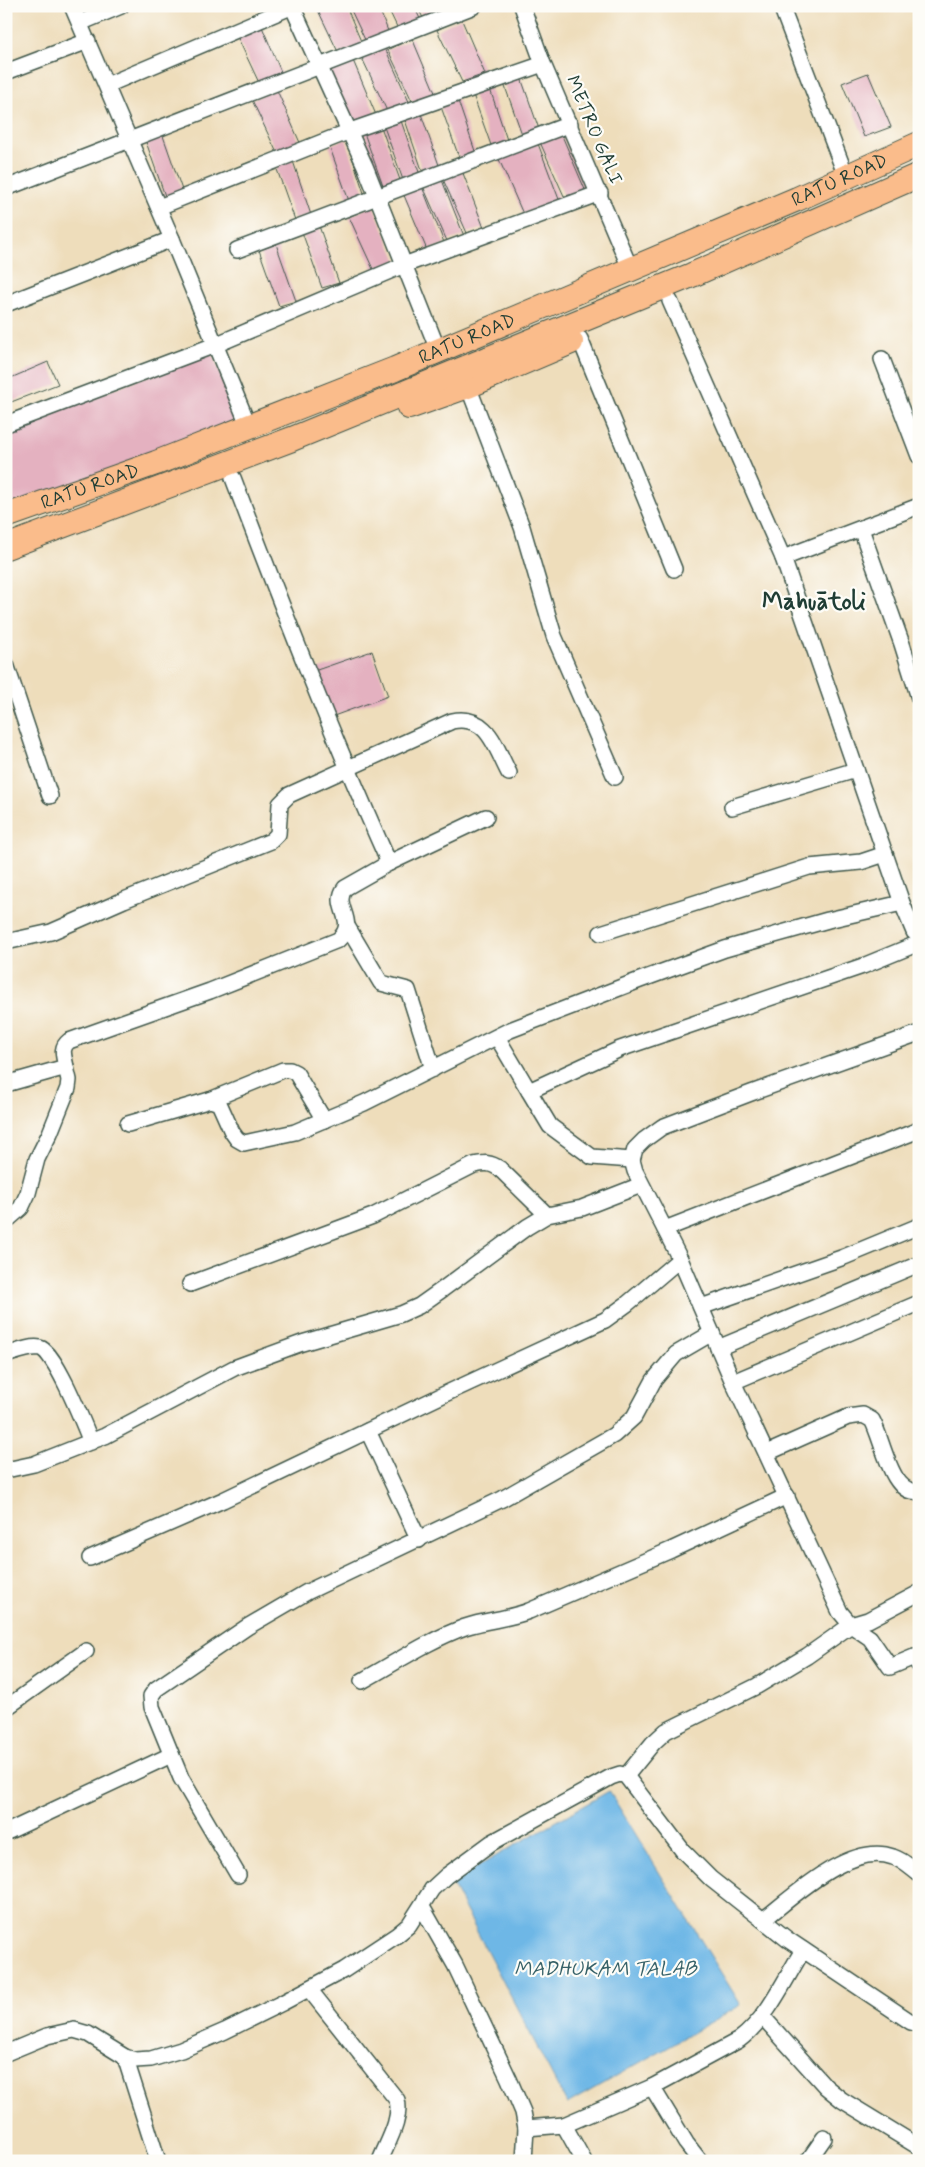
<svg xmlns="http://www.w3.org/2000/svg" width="925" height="2167" font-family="Mynerve,sans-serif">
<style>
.water{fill:#6eb7e6;stroke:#467a8d}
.building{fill:#e4b1c0}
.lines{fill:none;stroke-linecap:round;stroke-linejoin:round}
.street-casing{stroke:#3e5548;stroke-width:18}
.primary-casing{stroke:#3e5548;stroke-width:26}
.street{stroke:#fff;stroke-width:15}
.primary{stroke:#fabc8b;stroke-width:24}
.labels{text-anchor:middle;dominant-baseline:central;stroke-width:4.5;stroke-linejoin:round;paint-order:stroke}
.street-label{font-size:19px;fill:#1f3d34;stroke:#fdfcf7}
.water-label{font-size:20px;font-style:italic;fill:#376269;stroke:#fdfcf7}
.district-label{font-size:24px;font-weight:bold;fill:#1f3d34;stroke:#fdfcf7}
</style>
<rect width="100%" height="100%" fill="#fdfcf7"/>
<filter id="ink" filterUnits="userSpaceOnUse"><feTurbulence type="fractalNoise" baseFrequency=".02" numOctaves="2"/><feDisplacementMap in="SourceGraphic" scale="10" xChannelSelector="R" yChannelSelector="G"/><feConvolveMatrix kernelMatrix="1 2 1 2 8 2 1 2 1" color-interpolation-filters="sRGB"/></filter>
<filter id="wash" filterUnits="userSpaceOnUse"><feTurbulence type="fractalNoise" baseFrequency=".0096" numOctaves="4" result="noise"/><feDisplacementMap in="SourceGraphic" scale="20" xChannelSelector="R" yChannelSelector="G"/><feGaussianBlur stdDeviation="1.12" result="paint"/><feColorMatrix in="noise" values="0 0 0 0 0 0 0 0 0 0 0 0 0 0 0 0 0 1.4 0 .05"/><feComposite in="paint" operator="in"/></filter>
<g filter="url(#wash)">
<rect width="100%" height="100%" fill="#edb"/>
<polygon class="water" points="609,1791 741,2005 567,2104 451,1882"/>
<g id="blocks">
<g class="building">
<polygon points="316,6 346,6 363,46 339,54"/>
<polygon points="349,6 378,6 390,36 367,44"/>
<polygon points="387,6 414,6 421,21 398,29"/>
<polygon points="417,6 445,6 447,13 424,20"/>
<polygon points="461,18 485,74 462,82 437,30"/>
<polygon points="260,22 284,79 261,87 236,34"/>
<polygon points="412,38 436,95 413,103 388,50"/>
<polygon points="385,48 410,104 387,111 362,58"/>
<polygon points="352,58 376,115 353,122 328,70"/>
<polygon points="868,73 891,127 864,137 842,83"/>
<polygon points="520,75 540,132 523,137 503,81"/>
<polygon points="489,86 508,143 492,148 472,92"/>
<polygon points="276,88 301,145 277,153 252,100"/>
<polygon points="457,98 476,154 460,160 440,104"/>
<polygon points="420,111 440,168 423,173 404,117"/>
<polygon points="400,118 420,175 403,180 383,124"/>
<polygon points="380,124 400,180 383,186 363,130"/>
<polygon points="560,131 586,192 564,196 539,140"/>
<polygon points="162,133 182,190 165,196 145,139"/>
<polygon points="346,139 365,196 349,201 329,145"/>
<polygon points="537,141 560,202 523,214 498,157"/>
<polygon points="292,158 311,215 295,220 275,164"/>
<polygon points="461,168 484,228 467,233 442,177"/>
<polygon points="440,175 464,236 447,241 422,184"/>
<polygon points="421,184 445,245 427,250 403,193"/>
<polygon points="373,205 397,261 373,269 349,217"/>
<polygon points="319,226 339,283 322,288 302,232"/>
<polygon points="276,244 296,301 279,306 259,250"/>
<polygon points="211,351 240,422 6,508 6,431"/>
<polygon points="48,362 58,384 6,404 6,380"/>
<polygon points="372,651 388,696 331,717 314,671"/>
</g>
</g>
</g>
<g filter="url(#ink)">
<use href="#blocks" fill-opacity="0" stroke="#3e5548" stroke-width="1"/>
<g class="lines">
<g class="street-casing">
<g id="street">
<polyline points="72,6 172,239 249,427"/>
<polyline points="292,6 365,166 438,350"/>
<polyline points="522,6 543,64 630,268"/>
<polyline points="781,6 846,176"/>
<polyline points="80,23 121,6"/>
<polyline points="6,72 88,41"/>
<polyline points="107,85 293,6"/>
<polyline points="6,188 474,6"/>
<polyline points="159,207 350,131 543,64"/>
<polyline points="237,250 570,124"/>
<polyline points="670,301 783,558 902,903 914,932 919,936"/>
<polyline points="6,304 172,239"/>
<polyline points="580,339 674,569"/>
<polyline points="882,359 919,456"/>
<polyline points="468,386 522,527 554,636 615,777"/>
<polyline points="6,424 215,345 404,265 600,193"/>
<polyline points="861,529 902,644 919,698"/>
<polyline points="783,558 919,506"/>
<polyline points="6,664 50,796"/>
<polyline points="732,807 856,770"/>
<polyline points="389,863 486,817"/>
<polyline points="347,926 381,983 408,990 433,1069"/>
<polyline points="601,933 809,867 861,862 885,854"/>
<path d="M6,942l45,-10 73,-32 147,-59 7,-7 2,-30 9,-9 163,-74c36,-7 43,26 57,52"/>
<polyline points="919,1033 751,1093 662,1127 644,1140 635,1149 632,1160 635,1171 680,1259 733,1382 840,1612 851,1625 868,1620 919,1593"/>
<polyline points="497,1037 529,1091"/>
<path d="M6,1084l60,-17c-2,-11 -6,-19 3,-26l141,-50 128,-51c22,-19 -7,-33 7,-52l44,-25c-57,-127 -107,-256 -156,-385"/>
<polyline points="210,1100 283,1070 290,1070 296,1073 324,1120"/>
<polyline points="128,1124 210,1100 219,1103 232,1132 237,1139 244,1143 295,1132 364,1103 510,1030 640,980 725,949 828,920 902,903"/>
<polyline points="632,1160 592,1157 550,1126 529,1091 620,1049 863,966 919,943"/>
<polyline points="6,1221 21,1208 28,1193 37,1159 50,1133 68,1088 69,1080 66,1067"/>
<polyline points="665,1229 919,1130"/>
<path d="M190,1284l183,-68 101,-51c11,-2 16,-3 26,4l47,46"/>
<polyline points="701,1307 844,1257 919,1226"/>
<polyline points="718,1348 919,1264"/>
<path d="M6,1355c10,-3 24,-9 34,-7 15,3 44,77 51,94"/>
<polyline points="733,1382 919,1303"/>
<polyline points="368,1431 419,1540"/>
<path d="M767,1453l81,-36 15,-2 9,5c11,19 19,77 47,71"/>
<polyline points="6,1470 34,1464 105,1436 234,1368 302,1343 401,1314 419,1306 443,1289 527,1227 547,1215 582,1208 641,1185"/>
<polyline points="90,1558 223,1500 447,1393 605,1320 627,1304 680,1259"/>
<path d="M362,1681c33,-18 67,-41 103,-54 21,-7 43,-8 64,-16l142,-61 116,-54"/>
<polyline points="6,1708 86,1651"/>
<polyline points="626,1776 653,1743 666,1731 757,1686 807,1656 851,1625 870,1638 890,1667 914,1657 919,1665"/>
<polyline points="9,1831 171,1755"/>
<polyline points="238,1875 181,1778 152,1707 151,1696 156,1689 247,1627 307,1592 502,1499 614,1435 634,1417 654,1380 676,1354 712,1333"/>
<polyline points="422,1907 455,1965 509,2079 523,2112 526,2128 524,2161"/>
<path d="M763,1920c31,-24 88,-79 130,-63 10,3 18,11 26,17"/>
<path d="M309,1989l88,111c5,19 -10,43 -17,61"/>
<polyline points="763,2017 826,2087 842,2100 919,2147"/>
<polyline points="6,2053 47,2036 74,2030 88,2034 125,2057 135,2060 151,2059 181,2050 225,2031 282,2003 344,1970 397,1935 409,1925 432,1889 446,1876 491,1843 611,1777 620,1774 626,1776 683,1851 711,1879 787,1939 911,2022 919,2024"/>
<polyline points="125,2057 158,2161"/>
<polyline points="652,2087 686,2143 700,2161"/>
<polyline points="564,2125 584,2161"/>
<path d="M526,2128l38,-3 88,-38 87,-47c29,-22 45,-59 64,-90"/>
<polyline points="808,2161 824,2138"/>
</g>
</g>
<g class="primary-casing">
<g id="primary">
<polyline points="409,407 468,386 571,342"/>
<path id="s1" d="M6,516l150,-53 239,-94 402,-170 122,-55"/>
<polyline points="6,547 292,439 692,275 919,175"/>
</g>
</g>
<use href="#street" class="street"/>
<use href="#primary" class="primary"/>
</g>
</g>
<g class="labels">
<g class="street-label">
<text transform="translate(594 130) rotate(67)">METRO GALI</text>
<text stroke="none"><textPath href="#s1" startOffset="899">RATU ROAD</textPath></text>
<text stroke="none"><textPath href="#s1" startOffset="494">RATU ROAD</textPath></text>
<text stroke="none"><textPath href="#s1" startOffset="89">RATU ROAD</textPath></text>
</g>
<g class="water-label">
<text x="605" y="1969">MADHUKAM TALAB</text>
</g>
<g class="district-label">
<text x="814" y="602">Mahuātoli</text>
</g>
</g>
<rect width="925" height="2167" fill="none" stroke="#fdfcf7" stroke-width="25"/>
</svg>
